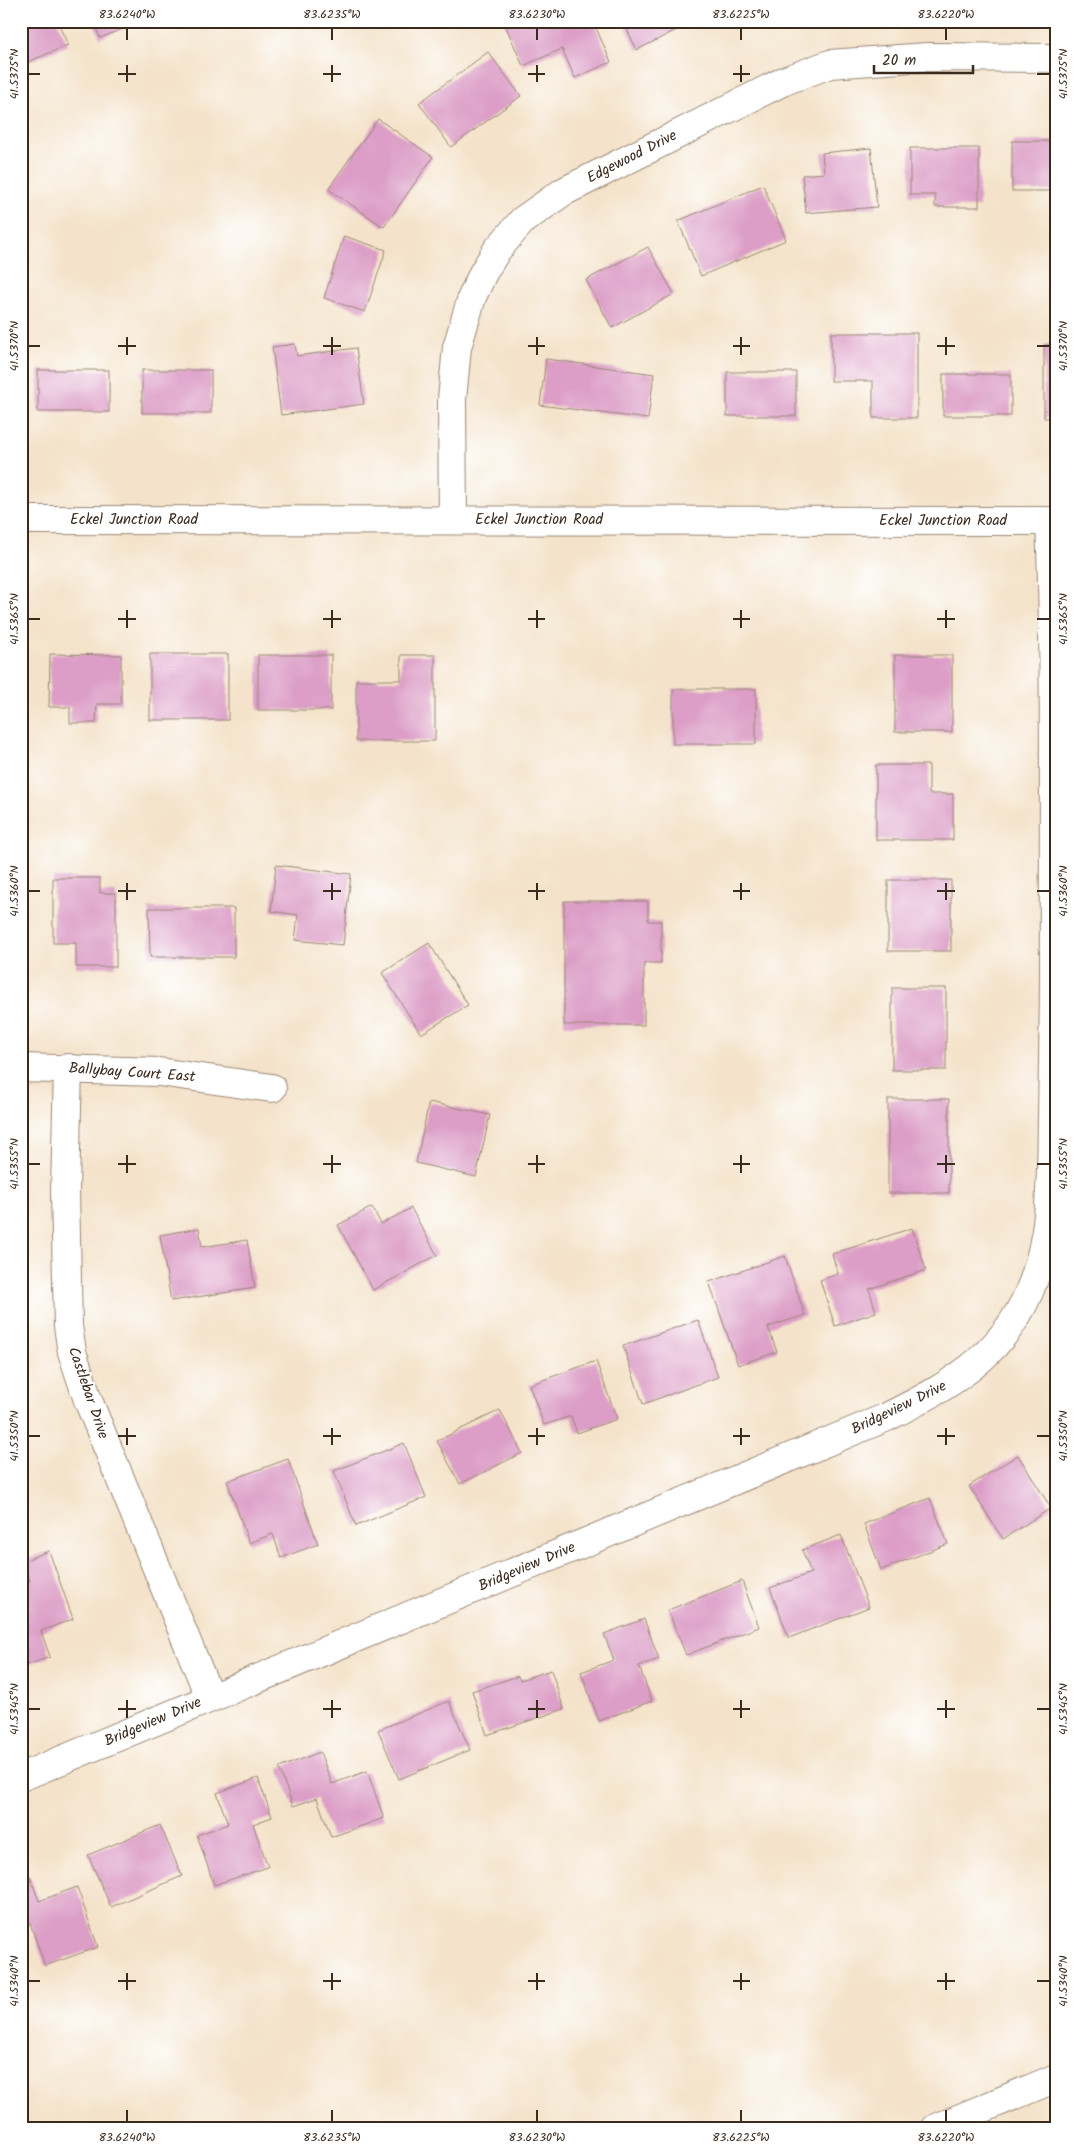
<svg xmlns="http://www.w3.org/2000/svg" width="1077" height="2150" font-family="Kalam,sans-serif">
<style>
.building{fill:#dc9dc6}
.lines{fill:none;stroke-linecap:round;stroke-linejoin:round}
.minor-casing{stroke:#988674;stroke-width:30}
.tertiary-casing{stroke:#988674;stroke-width:30}
.motorway-casing{stroke:#988674;stroke-width:30}
.minor{stroke:#fff;stroke-width:28}
.tertiary{stroke:#fff;stroke-width:28}
.motorway{stroke:#fff;stroke-width:28}
.ticks{fill:none;stroke:#3b2a1e;stroke-width:2}
.labels{text-anchor:middle;dominant-baseline:central;stroke-width:4;stroke-linejoin:round;paint-order:stroke}
.street-label{font-size:15px;fill:#3b2a1e;stroke:#fff}
.neatline{fill:none;stroke:#3b2a1e;stroke-width:2}
.ticks-label{font-size:12px;text-anchor:middle;fill:#3b2a1e}
</style>
<rect width="100%" height="100%" fill="#fff"/>
<filter id="ink" filterUnits="userSpaceOnUse"><feTurbulence type="fractalNoise" baseFrequency=".02" numOctaves="2"/><feDisplacementMap in="SourceGraphic" scale="10" xChannelSelector="R" yChannelSelector="G"/><feConvolveMatrix kernelMatrix="1 2 1 2 8 2 1 2 1" color-interpolation-filters="sRGB"/></filter>
<filter id="wash" filterUnits="userSpaceOnUse"><feTurbulence type="fractalNoise" baseFrequency=".0096" numOctaves="4" result="noise"/><feDisplacementMap in="SourceGraphic" scale="20" xChannelSelector="R" yChannelSelector="G"/><feGaussianBlur stdDeviation="1.12" result="paint"/><feColorMatrix in="noise" values="0 0 0 0 0 0 0 0 0 0 0 0 0 0 0 0 0 1.4 0 .05"/><feComposite in="paint" operator="in"/></filter>
<g filter="url(#wash)">
<rect width="100%" height="100%" fill="#f4e3ca"/>
<g id="blocks">
<g class="building">
<polygon points="21,21 57,21 68,45 21,65"/>
<polygon points="93,21 142,21 100,38"/>
<polygon points="507,21 593,21 611,62 575,78 562,49 523,66 504,22"/>
<polygon points="623,21 694,21 637,50"/>
<polygon points="488,52 521,96 451,147 419,103"/>
<polygon points="378,119 433,157 384,227 328,189"/>
<rect x="1012" y="141" width="44" height="50"/>
<polygon points="871,148 877,207 806,213 802,175 824,173 822,153"/>
<polygon points="910,148 979,148 979,207 935,207 935,195 910,195"/>
<polygon points="763,185 786,240 701,276 678,221"/>
<polygon points="344,236 386,250 365,312 324,298"/>
<polygon points="648,247 674,294 612,328 586,280"/>
<polygon points="831,333 917,333 917,418 873,418 873,381 831,381"/>
<polygon points="295,344 297,356 356,348 364,404 281,415 272,347"/>
<polygon points="1056,344 1056,418 1044,418 1044,345"/>
<polygon points="546,359 654,374 648,419 540,405"/>
<rect x="38" y="370" width="71" height="42"/>
<rect x="142" y="370" width="69" height="43"/>
<rect x="727" y="372" width="69" height="44"/>
<rect x="943" y="374" width="68" height="42"/>
<polygon points="50,654 121,655 121,704 97,704 96,723 70,723 70,707 49,707"/>
<rect x="150" y="654" width="78" height="66"/>
<rect x="258" y="655" width="73" height="55"/>
<polygon points="401,655 435,655 435,741 356,741 356,680 401,680"/>
<rect x="895" y="655" width="57" height="77"/>
<rect x="673" y="689" width="83" height="55"/>
<polygon points="876,765 929,765 929,794 953,794 953,840 876,840"/>
<polygon points="276,865 351,874 343,945 295,940 298,915 271,911"/>
<polygon points="53,878 100,878 100,893 116,893 116,967 76,967 76,943 53,943"/>
<rect x="888" y="880" width="63" height="71"/>
<polygon points="564,901 648,901 648,921 661,921 661,963 644,963 644,1025 564,1025"/>
<polygon points="149,908 234,908 234,957 150,957"/>
<polygon points="429,943 468,1005 421,1034 382,973"/>
<rect x="892" y="988" width="54" height="82"/>
<rect x="888" y="1099" width="61" height="94"/>
<polygon points="429,1102 490,1115 476,1177 416,1163"/>
<polygon points="372,1207 381,1224 411,1208 437,1255 373,1290 338,1225"/>
<polygon points="199,1228 202,1247 247,1240 255,1288 171,1301 160,1235"/>
<polygon points="912,1228 926,1270 869,1289 876,1312 835,1326 820,1280 838,1274 832,1254"/>
<polygon points="785,1256 805,1315 768,1327 777,1352 738,1365 709,1282"/>
<polygon points="698,1320 718,1377 643,1404 623,1346"/>
<polygon points="596,1361 617,1419 577,1433 571,1416 544,1425 529,1385"/>
<polygon points="500,1410 522,1453 460,1484 437,1441"/>
<polygon points="404,1443 426,1497 356,1526 334,1471"/>
<polygon points="1018,1455 1051,1508 1003,1539 969,1486"/>
<polygon points="288,1459 318,1544 281,1558 273,1534 249,1543 227,1481"/>
<polygon points="930,1498 948,1544 881,1570 864,1524"/>
<polygon points="841,1535 869,1607 789,1638 770,1588 811,1573 802,1550"/>
<polygon points="49,1551 73,1619 41,1631 50,1657 21,1667 21,1584 30,1581 23,1561"/>
<polygon points="742,1581 759,1627 686,1655 668,1610"/>
<polygon points="644,1619 659,1659 639,1666 652,1701 599,1721 581,1672 614,1660 604,1634"/>
<polygon points="551,1670 564,1709 487,1735 472,1691 518,1676 520,1680"/>
<polygon points="449,1701 470,1750 399,1779 378,1730"/>
<polygon points="320,1752 332,1784 367,1771 384,1818 331,1837 317,1798 293,1806 279,1768"/>
<polygon points="258,1778 272,1817 253,1824 268,1867 214,1885 197,1835 228,1824 217,1793"/>
<polygon points="160,1825 182,1876 111,1907 88,1855"/>
<polygon points="30,1876 39,1901 77,1887 98,1947 45,1966 30,1923 21,1925 21,1879"/>
</g>
</g>
</g>
<g filter="url(#ink)">
<use href="#blocks" fill-opacity="0" stroke="#988674" stroke-width="1"/>
<g class="lines">
<g class="minor-casing">
<g id="minor">
<polyline points="453,520 452,400 457,347 472,297 483,273 497,250 523,220 563,192 784,81 830,64 927,57 1056,58"/>
<polyline points="21,1068 159,1072 272,1088"/>
<polyline points="68,1068 65,1191 68,1326 72,1352 88,1400 210,1698"/>
<path d="M21,1777l866,-360c60,-30 114,-59 142,-125 24,-56 22,-118 23,-178 1,-50 2,-100 2,-150 -1,-148 2,-295 -4,-443"/>
</g>
</g>
<g class="tertiary-casing">
<polyline id="tertiary" points="21,520 1056,521"/>
</g>
<g class="motorway-casing">
<polyline id="motorway" points="934,2129 1056,2078"/>
</g>
<use href="#minor" class="minor"/>
<use href="#tertiary" class="tertiary"/>
<use href="#motorway" class="motorway"/>
</g>
</g>
<path class="ticks" d="M127,28v12M332,28v12M537,28v12M741,28v12M946,28v12M127,65v17M332,65v17M537,65v17M741,65v17M28,74h12M118,74h18M323,74h18M528,74h17M733,74h17M1037,74h13M127,337v18M332,337v18M537,337v18M741,337v18M946,337v18M28,346h12M118,346h18M323,346h18M528,346h17M733,346h17M937,346h18M1037,346h13M127,610v18M332,610v18M537,610v18M741,610v18M946,610v18M28,619h12M118,619h18M323,619h18M528,619h17M733,619h17M937,619h18M1037,619h13M127,883v17M332,883v17M537,883v17M741,883v17M946,883v17M28,891h12M118,891h18M323,891h18M528,891h17M733,891h17M937,891h18M1037,891h13M127,1155v18M332,1155v18M537,1155v18M741,1155v18M946,1155v18M28,1164h12M118,1164h18M323,1164h18M528,1164h17M733,1164h17M937,1164h18M1037,1164h13M127,1428v17M332,1428v17M537,1428v17M741,1428v17M946,1428v17M28,1436h12M118,1436h18M323,1436h18M528,1436h17M733,1436h17M937,1436h18M1037,1436h13M127,1700v18M332,1700v18M537,1700v18M741,1700v18M946,1700v18M28,1709h12M118,1709h18M323,1709h18M528,1709h17M733,1709h17M937,1709h18M1037,1709h13M127,1973v17M332,1973v17M537,1973v17M741,1973v17M946,1973v17M28,1981h12M118,1981h18M323,1981h18M528,1981h17M733,1981h17M937,1981h18M1037,1981h13M127,2110v12M332,2110v12M537,2110v12M741,2110v12M946,2110v12"/>
<g class="labels">
<g class="street-label">
<text transform="translate(632 157) rotate(-27)">Edgewood Drive</text>
<text x="134" y="520">Eckel Junction Road</text>
<text x="539" y="520">Eckel Junction Road</text>
<text x="943" y="521">Eckel Junction Road</text>
<text transform="translate(132 1073) rotate(4)">Ballybay Court East</text>
<text transform="translate(88 1393) rotate(71)">Castlebar Drive</text>
<text transform="translate(899 1408) rotate(-26)">Bridgeview Drive</text>
<text transform="translate(527 1567) rotate(-23)">Bridgeview Drive</text>
<text transform="translate(153 1722) rotate(-23)">Bridgeview Drive</text>
</g>
</g>
<rect width="1077" height="2150" fill="none" stroke="#fff" stroke-width="55"/>
<path d="M874 65v8h99v-8" fill="none" stroke="#3b2a1e" stroke-width="2.5"/>
<text x="882" y="65" font-size="15" fill="#3b2a1e" stroke="#ffffff" stroke-width="4" paint-order="stroke">20 m</text>
<rect x="28" y="28" width="1022" height="2094" class="neatline"/>
<g class="ticks-label">
<text x="127" y="18">83.6240°W</text>
<text x="332" y="18">83.6235°W</text>
<text x="537" y="18">83.6230°W</text>
<text x="741" y="18">83.6225°W</text>
<text x="946" y="18">83.6220°W</text>
<text transform="translate(14 74) rotate(-90)" y="4">41.5375°N</text>
<text transform="translate(1063 74) rotate(-90)" y="4">41.5375°N</text>
<text transform="translate(14 346) rotate(-90)" y="4">41.5370°N</text>
<text transform="translate(1063 346) rotate(-90)" y="4">41.5370°N</text>
<text transform="translate(14 619) rotate(-90)" y="4">41.5365°N</text>
<text transform="translate(1063 619) rotate(-90)" y="4">41.5365°N</text>
<text transform="translate(14 891) rotate(-90)" y="4">41.5360°N</text>
<text transform="translate(1063 891) rotate(-90)" y="4">41.5360°N</text>
<text transform="translate(14 1164) rotate(-90)" y="4">41.5355°N</text>
<text transform="translate(1063 1164) rotate(-90)" y="4">41.5355°N</text>
<text transform="translate(14 1436) rotate(-90)" y="4">41.5350°N</text>
<text transform="translate(1063 1436) rotate(-90)" y="4">41.5350°N</text>
<text transform="translate(14 1709) rotate(-90)" y="4">41.5345°N</text>
<text transform="translate(1063 1709) rotate(-90)" y="4">41.5345°N</text>
<text transform="translate(14 1981) rotate(-90)" y="4">41.5340°N</text>
<text transform="translate(1063 1981) rotate(-90)" y="4">41.5340°N</text>
<text x="127" y="2141">83.6240°W</text>
<text x="332" y="2141">83.6235°W</text>
<text x="537" y="2141">83.6230°W</text>
<text x="741" y="2141">83.6225°W</text>
<text x="946" y="2141">83.6220°W</text>
</g>
</svg>
